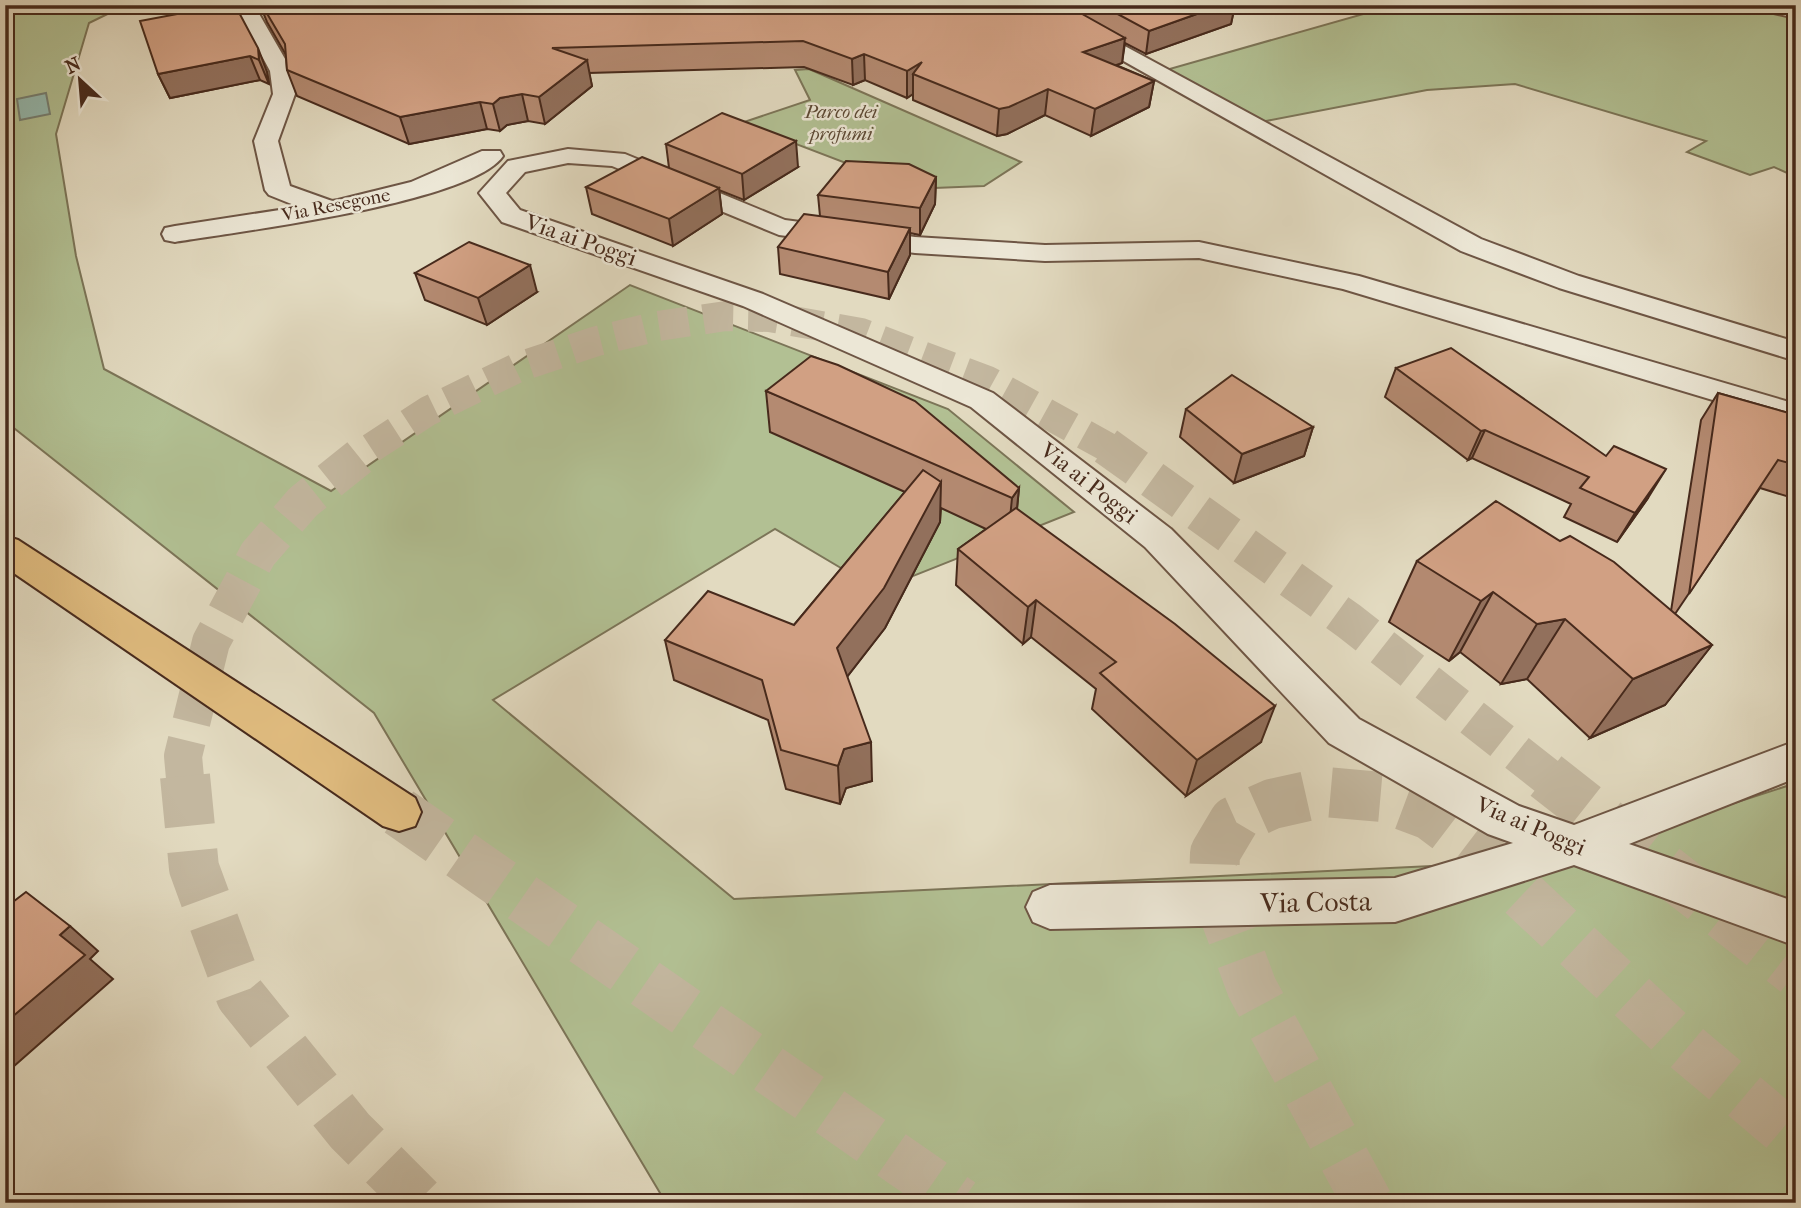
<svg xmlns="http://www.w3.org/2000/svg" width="1801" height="1208" font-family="'IM FELL French Canon',serif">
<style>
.green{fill:#b2c093;stroke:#7c7558;stroke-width:2}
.water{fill:#95bbb1;stroke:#768175;stroke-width:2}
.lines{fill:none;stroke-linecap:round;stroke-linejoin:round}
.highway-tunnel-far2{stroke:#c3b79f;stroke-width:30;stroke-dasharray:30 15;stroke-linecap:butt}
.highway-tunnel-far1{stroke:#c3b79f;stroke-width:38;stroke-dasharray:38 19;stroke-linecap:butt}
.highway-tunnel{stroke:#c3b79f;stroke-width:50;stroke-dasharray:50 25;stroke-linecap:butt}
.minor-casing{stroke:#6e5645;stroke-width:4}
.highway-casing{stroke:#472a1c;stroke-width:4}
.minor{fill:#ece7d6;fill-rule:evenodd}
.highway{fill:#e1bd80;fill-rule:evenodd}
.wall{fill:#b48a71;stroke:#472a1c;stroke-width:2}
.shaded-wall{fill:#92705c;stroke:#472a1c;stroke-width:2}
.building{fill:#d1a083;stroke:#472a1c;stroke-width:2}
.labels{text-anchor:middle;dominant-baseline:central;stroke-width:5;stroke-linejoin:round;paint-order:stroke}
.far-park-label{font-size:19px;font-style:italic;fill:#5c4834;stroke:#ece7d6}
.far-street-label{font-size:19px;fill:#472a1c;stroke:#ece7d6}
.street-label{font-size:23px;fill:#472a1c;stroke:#ece7d6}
.near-street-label{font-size:28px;fill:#472a1c;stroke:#ece7d6}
</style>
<rect width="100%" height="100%" fill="#e2dac0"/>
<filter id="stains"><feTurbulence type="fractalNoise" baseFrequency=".00286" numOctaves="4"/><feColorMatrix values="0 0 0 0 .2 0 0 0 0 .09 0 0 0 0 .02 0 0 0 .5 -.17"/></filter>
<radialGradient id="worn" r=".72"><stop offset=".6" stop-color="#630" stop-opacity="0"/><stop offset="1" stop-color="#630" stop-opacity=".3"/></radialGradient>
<g class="green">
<polygon points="5,5 126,5 89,23 56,134 76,256 104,369 331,491 630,285 948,409 1074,512 878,590 775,529 493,700 734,899 1559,860 1796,783 1796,1203 666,1203 374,713 5,421"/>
<polygon points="1395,5 1796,5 1796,177 1774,167 1750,175 1687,152 1706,141 1515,84 1427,90 1261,122 1166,70"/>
<polygon points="809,69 1021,162 984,186 934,188 872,173 741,123 810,100 795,70"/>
</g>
<polygon class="water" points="46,93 50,114 20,120 17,99"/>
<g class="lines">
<polyline class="highway-tunnel-far2" points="371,448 428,411 519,367 597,341 658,326 726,316 769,317 861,333 988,381 1109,448"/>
<g class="highway-tunnel-far1">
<polyline points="1106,446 1349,621 1549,778"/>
<polyline points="185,778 183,756 211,642 258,554 303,502 373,446"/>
</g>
<g class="highway-tunnel">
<polyline points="185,776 194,868 241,996 350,1131 422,1203"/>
<polyline points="1546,776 1796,972"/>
<polyline points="399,812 961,1203"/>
<polyline points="1368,1203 1252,988 1214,886 1215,853 1234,821 1272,804 1325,792 1382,797 1430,815 1472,847 1682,1044 1796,1140"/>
</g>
<g class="minor-casing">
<g id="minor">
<path d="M238,5h16l38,66 3,23 -17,47 12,45 42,15 6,-1 73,-18 71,-31h18l3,5c-32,47 -267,76 -328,86l-10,-2 -3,-6 3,-6 10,-2 124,-19 -30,-12 -4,-5 -11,-49 19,-47 -3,-23 -34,-63z"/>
<polygon points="1024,5 1049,5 1481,239 1579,276 1796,342 1796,361 1559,288 1461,251"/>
<polygon points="1753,5 1796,6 1796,18 1756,9"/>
<polygon points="568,149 625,154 785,220 915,237 1045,245 1199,242 1359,276 1796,404 1796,425 1343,289 1199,258 1045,261 915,253 779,235 612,166 568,163 525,172 506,193 520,210 763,294 993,393 1171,529 1359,719 1519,806 1574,825 1796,741 1796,778 1629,844 1796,902 1796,946 1574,865 1395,922 1050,929 1033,922 1026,907 1033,892 1050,885 1395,878 1513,843 1488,834 1329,743 1145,547 971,407 743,306 502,222 479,193 508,161"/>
</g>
</g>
<g class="highway-casing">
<polygon id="highway" points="5,536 18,540 415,798 421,812 415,826 399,831 383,826 5,567"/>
</g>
<use href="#minor" class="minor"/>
<use href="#highway" class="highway"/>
</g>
<g class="wall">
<polygon points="225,5 267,72 269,84 260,80 170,98 158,74"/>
<polygon points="260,5 1042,9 1083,14 1084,5 1235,5 1231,24 1146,54 1125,43 1122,63 1116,65 1154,81 1149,107 1091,136 1045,115 1007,134 997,136 913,100 913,94 907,98 865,80 853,85 804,67 589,73 592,86 545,124 528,121 507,125 500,131 487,129 409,144 297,96 287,70 286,55 267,22"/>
<polygon points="666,144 798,167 744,200 719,190 722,214 673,246 592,214 586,187 669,168"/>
<polygon points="936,177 935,204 920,235 910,233 910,255 889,299 780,274 778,247 820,216 818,195"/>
<polygon points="415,273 537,292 487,325 425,300"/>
<polygon points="1396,368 1648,498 1617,542 1564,517 1571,504 1472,458 1468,460 1385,397"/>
<polygon points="766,391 1019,488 1017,509 1261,742 1186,796 1092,709 1096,689 1031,637 1023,644 956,585 958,549 986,529 941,508 940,522 885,628 847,677 872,781 846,788 840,804 786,789 768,720 674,680 665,640 794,625 905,492 770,432"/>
<polygon points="1718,393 1796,415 1796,499 1760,488 1675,614 1712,645 1665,705 1590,738 1527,679 1501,684 1460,652 1449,661 1389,622 1417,561 1671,611 1701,420"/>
<polygon points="1186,409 1313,427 1304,456 1234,483 1180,437"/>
</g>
<g class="shaded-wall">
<polygon points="1222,5 1235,5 1231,24 1146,54 1149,31"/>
<polygon points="1125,38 1122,63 1081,78 1083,52"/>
<polygon points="258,48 267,72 269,84 259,60"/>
<polygon points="864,54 865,80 853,85 852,59"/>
<polygon points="250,56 260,80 170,98 158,74"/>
<polygon points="587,60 592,86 545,124 539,97"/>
<polygon points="922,62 913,74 913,94 907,98 907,71"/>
<polygon points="1154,81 1149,107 1091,136 1095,109"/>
<polygon points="1048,89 1045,115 1007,134 997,136 999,109"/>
<polygon points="522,94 528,121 507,125 500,131 493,104 500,98"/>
<polygon points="480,102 487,129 409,144 400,117"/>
<polygon points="796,141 798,167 744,200 742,174"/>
<polygon points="936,177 935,204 920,235 920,208"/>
<polygon points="719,188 722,214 673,246 669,219"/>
<polygon points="910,228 910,255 889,299 888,272"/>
<polygon points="530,265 537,292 487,325 478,298"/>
<polygon points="1313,427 1304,456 1234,483 1242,454"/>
<polygon points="1485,430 1472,458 1468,460 1481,431"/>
<polygon points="1666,469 1648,498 1617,542 1635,513"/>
<polygon points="941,482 940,522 885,628 839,687 837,648"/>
<polygon points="1019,488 1015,528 1008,539 1012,498"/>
<polygon points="1493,592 1460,652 1449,661 1481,601"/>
<polygon points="1036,600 1031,637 1023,644 1028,607"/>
<polygon points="1565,619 1527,679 1501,684 1537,624"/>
<polygon points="1712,645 1665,705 1590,738 1633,679"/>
<polygon points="1275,706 1261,742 1186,796 1197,760"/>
<polygon points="871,742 872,781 846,788 840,804 838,766 844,749"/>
<polygon points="70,926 98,951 90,959 113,979 5,1074 5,1023 60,935"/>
</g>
<g class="building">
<polygon points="225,5 235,5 258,48 259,60 250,56 158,74 140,21"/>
<polygon points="262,5 1036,5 1042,9 1052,5 1066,5 1125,38 1083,52 1154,81 1095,109 1048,89 1009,107 999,109 913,74 922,62 907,71 864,54 852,59 803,41 552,48 587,60 539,97 522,94 500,98 493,104 480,102 400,117 287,70 285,44"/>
<polygon points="1101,5 1222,5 1149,31"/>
<polygon points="722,113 796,141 742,174 666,144"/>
<polygon points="642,157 719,188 669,219 586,187"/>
<polygon points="846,161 909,164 936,177 920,208 818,195"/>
<polygon points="804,214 910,228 888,272 778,247"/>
<polygon points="469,242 530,265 478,298 415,273"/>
<polygon points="1451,348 1606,456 1614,446 1666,469 1635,513 1580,488 1589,477 1485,430 1481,431 1396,368"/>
<polygon points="811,356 838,365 915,401 1019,488 1012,498 766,391"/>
<polygon points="1232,375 1313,427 1242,454 1186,409"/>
<polygon points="1718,393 1796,415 1796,465 1778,460 1689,594"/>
<polygon points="923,470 941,482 884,588 837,648 871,742 844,749 838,766 781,750 762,680 665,640 708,591 794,625"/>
<polygon points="1496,501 1560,541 1570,536 1614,562 1712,645 1633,679 1565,619 1537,624 1493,592 1481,601 1417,561"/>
<polygon points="1016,508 1175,624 1275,706 1197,760 1100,673 1116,662 1036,600 1028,607 958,549"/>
<polygon points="26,892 70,926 60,935 85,955 5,1023 5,908"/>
</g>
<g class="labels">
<g class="far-park-label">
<text x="841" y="112">Parco dei<tspan x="841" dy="22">profumi</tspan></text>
</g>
<g class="far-street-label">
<text transform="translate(336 205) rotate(-11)">Via Resegone</text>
</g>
<g class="street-label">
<text transform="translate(581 240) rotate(19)">Via ai Poggi</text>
<text transform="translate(1089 483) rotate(38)">Via ai Poggi</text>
<text transform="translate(1531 826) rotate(23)">Via ai Poggi</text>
</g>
<g class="near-street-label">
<text transform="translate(1316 902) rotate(-1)">Via Costa</text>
</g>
</g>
<rect width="1801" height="1208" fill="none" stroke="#e2dac0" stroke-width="28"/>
<rect x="7" y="7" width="1787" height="1194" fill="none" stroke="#472a1c" stroke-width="3.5"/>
<rect x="14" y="14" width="1773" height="1180" fill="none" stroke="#472a1c" stroke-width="2"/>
<g transform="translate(80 80) rotate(334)" stroke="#ece7d6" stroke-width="5" paint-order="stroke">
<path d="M0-5L12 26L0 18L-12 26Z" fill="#472a1c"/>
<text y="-10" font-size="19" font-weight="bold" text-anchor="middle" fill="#472a1c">N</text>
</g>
<rect width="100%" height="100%" filter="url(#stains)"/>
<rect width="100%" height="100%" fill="url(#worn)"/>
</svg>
